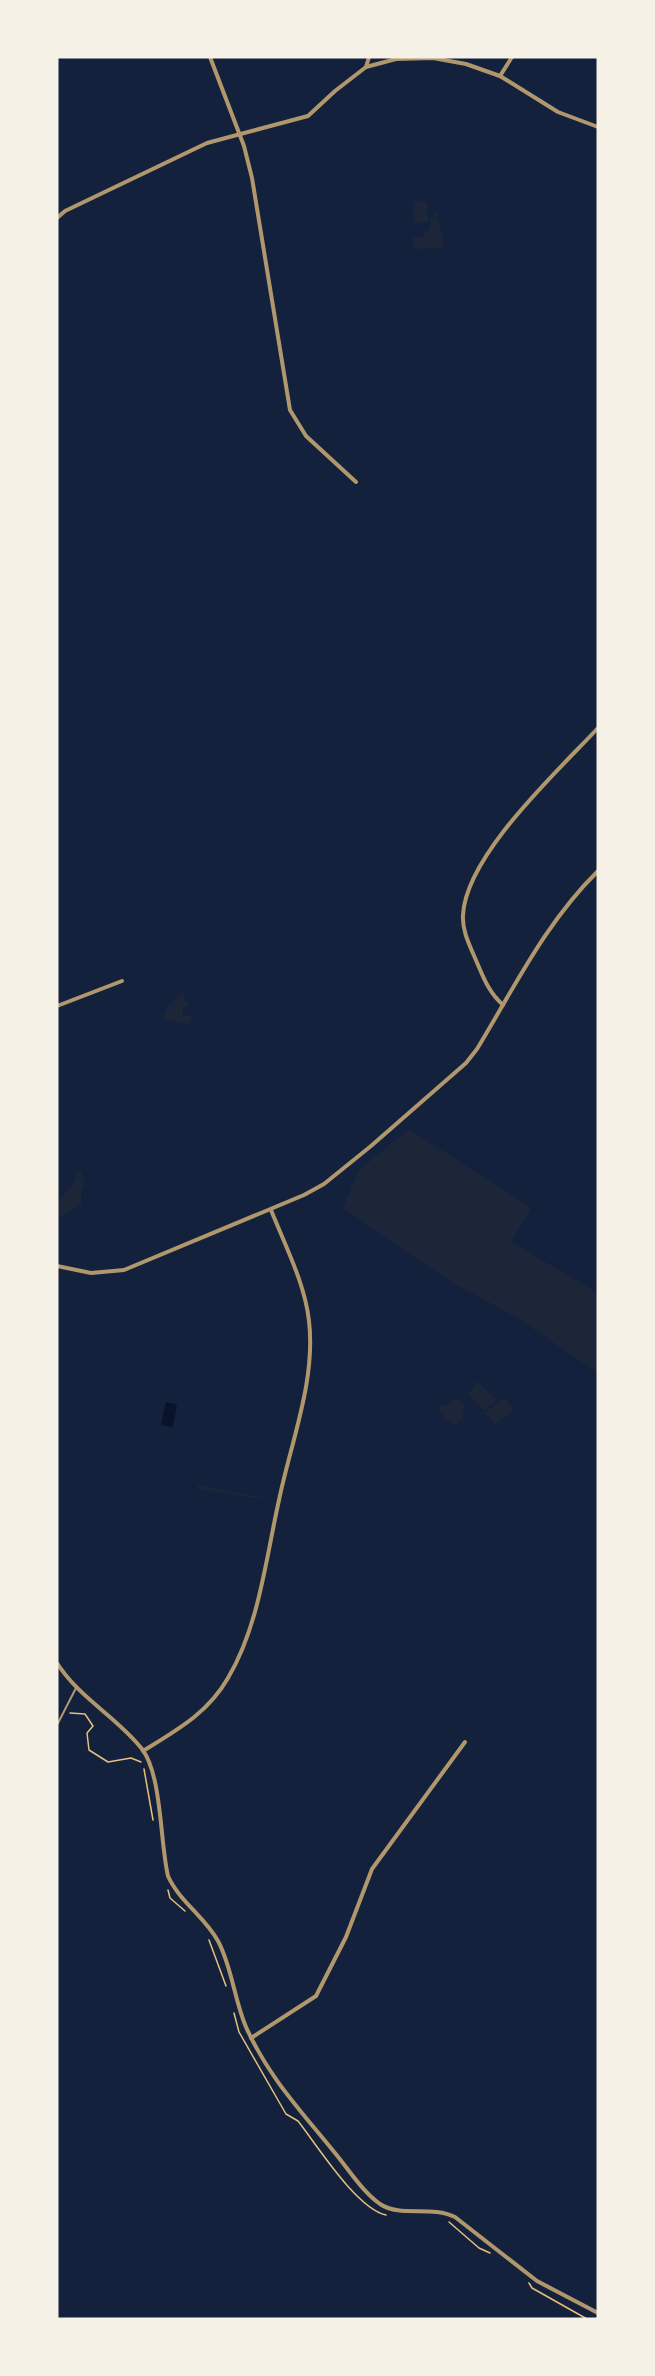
<svg xmlns="http://www.w3.org/2000/svg" width="655" height="2376" font-family="'Asap Condensed',sans-serif">
<style>
.green{fill:#1d2539}
.water{fill:#0b132b}
.lines{fill:none;stroke-linecap:round;stroke-linejoin:round}
.path{stroke:#e5c07b;stroke-width:1.5}
.service{stroke:#b1986c;stroke-width:2}
.minor{stroke:#b1986c;stroke-width:4}
</style>
<rect width="100%" height="100%" fill="#14213d"/>
<g class="green">
<polygon points="414,202 427,202 428,222 414,222"/>
<path d="M435,211h2c1,13 6,23 7,37l-29,1 -3,-11h10l9,-12v-9h4z"/>
<polygon points="183,991 185,1001 188,1001 188,1007 183,1007 183,1016 191,1016 191,1024 161,1019 168,1007"/>
<polygon points="409,1129 531,1208 511,1242 598,1293 598,1373 516,1317 455,1284 343,1208 359,1170"/>
<path d="M77,1169l5,5 3,11 -4,5v15l-22,13c-9,-27 20,-26 18,-49z"/>
<polygon points="477,1381 497,1400 484,1411 468,1394"/>
<polygon points="504,1397 514,1410 495,1425 485,1413"/>
<polygon points="457,1399 465,1404 462,1420 453,1426 439,1411 440,1405 449,1406 450,1402"/>
<polygon points="198,1485 260,1497 262,1499 198,1489"/>
</g>
<polygon class="water" points="166,1402 177,1404 173,1427 161,1425"/>
<g class="lines">
<g class="path">
<polyline points="70,1713 85,1714 93,1726 87,1733 89,1750 108,1762 131,1758 141,1762"/>
<polyline points="144,1769 153,1820"/>
<polyline points="168,1890 170,1898 185,1911"/>
<polyline points="209,1940 226,1986"/>
<path d="M234,2013l5,19 47,82 12,7c19,24 58,87 88,94"/>
<polyline points="449,2222 479,2248 490,2253"/>
<polyline points="529,2283 532,2288 587,2319"/>
</g>
<polyline class="service" points="57,1725 76,1688"/>
<g class="minor">
<polyline points="210,57 244,146 252,178 290,410 306,436 356,482"/>
<polyline points="366,67 369,57"/>
<polyline points="500,76 512,57"/>
<polyline points="57,218 65,211 207,143 308,116 335,91 366,67 396,59 433,58 466,64 500,76 558,112 598,127"/>
<path d="M503,1005c-15,-13 -20,-29 -28,-47 -6,-14 -13,-28 -12,-43 3,-60 95,-144 135,-187"/>
<polyline points="57,1006 122,981"/>
<path d="M57,1266l34,7 33,-3 180,-75 20,-11 47,-38 95,-83 11,-14c37,-61 69,-127 121,-178"/>
<path d="M57,1663c22,35 60,54 85,86 20,26 18,94 26,127 11,25 37,41 50,65 14,26 16,58 28,86 23,51 55,84 89,126 14,17 27,38 45,51 21,14 51,1 75,13l82,64 61,32"/>
<path d="M143,1751c34,-21 65,-38 85,-73 31,-52 38,-120 51,-178 12,-58 37,-120 30,-179 -4,-37 -24,-76 -38,-111"/>
<polyline points="251,2038 316,1996 346,1937 372,1869 465,1742"/>
</g>
</g>
<rect width="655" height="2376" fill="none" stroke="#f6f1e7" stroke-width="117"/>
</svg>
